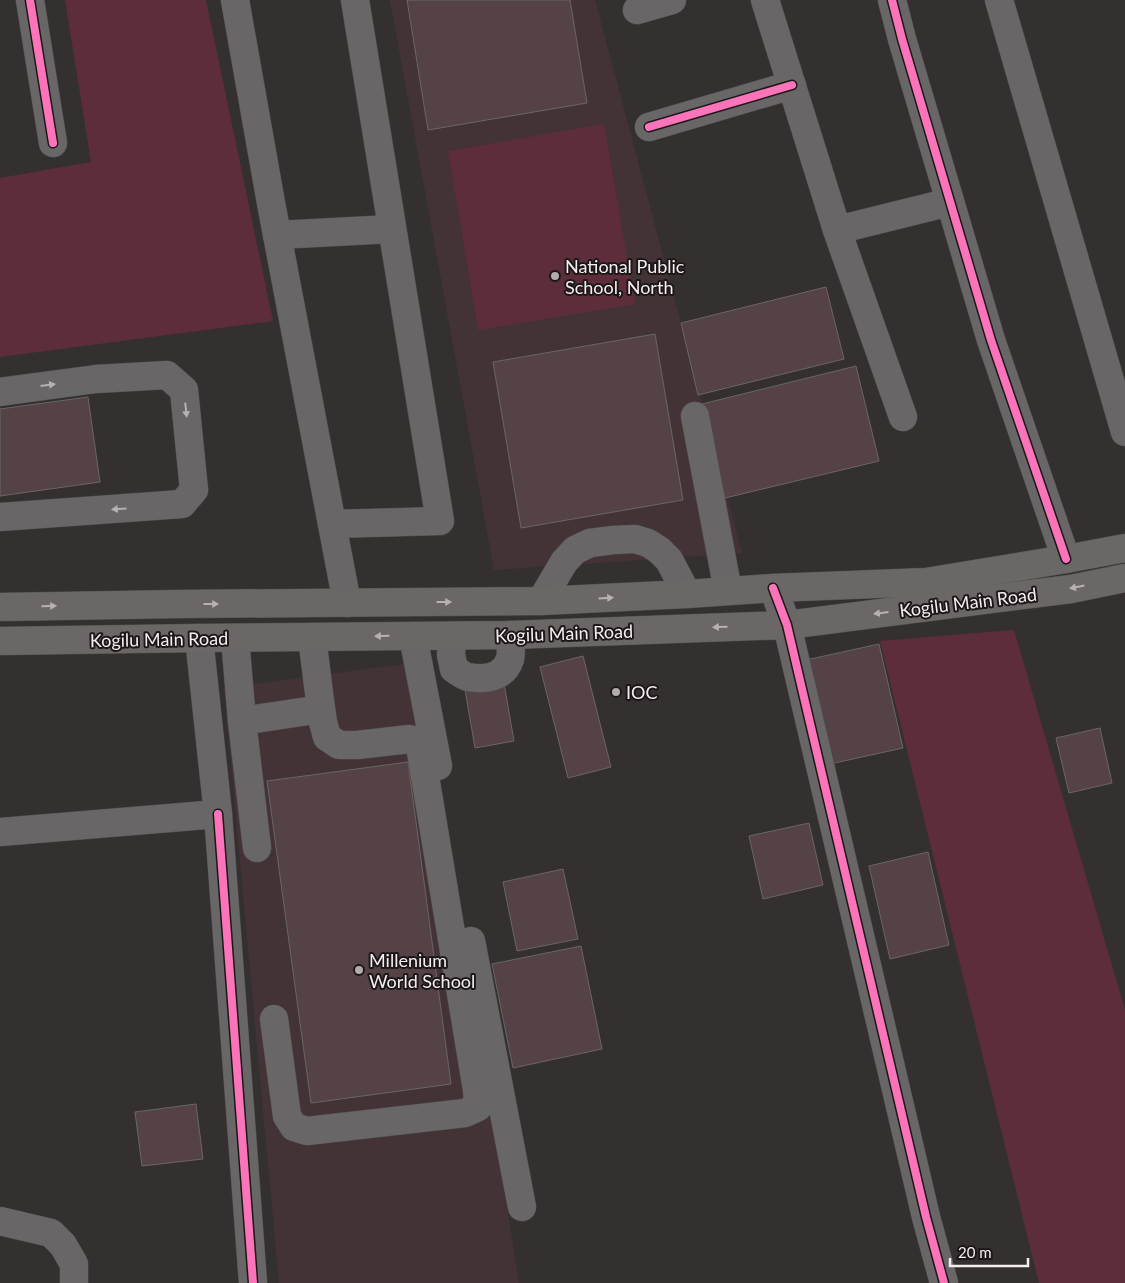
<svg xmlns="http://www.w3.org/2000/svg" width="1125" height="1283" font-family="Lato,sans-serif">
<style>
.built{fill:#433336}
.green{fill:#5d2d3b}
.building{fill:#544247;stroke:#6a6666}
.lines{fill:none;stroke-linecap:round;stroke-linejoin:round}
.minor-casing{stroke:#534f50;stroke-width:29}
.major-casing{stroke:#534f50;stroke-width:29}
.minor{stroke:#696667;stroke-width:28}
.major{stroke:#6b6767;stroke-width:28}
.cycleway-casing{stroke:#1c1718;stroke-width:11}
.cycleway{stroke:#fb73b8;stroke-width:8}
.oneway{fill:#b6b1b2}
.oneway2{fill:#b7b1b2}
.poi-dot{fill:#b2acad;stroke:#1c1718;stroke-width:2}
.labels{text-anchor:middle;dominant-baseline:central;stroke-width:4;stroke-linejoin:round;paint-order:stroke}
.poi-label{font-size:18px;fill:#f5eef0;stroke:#1c1718;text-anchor:start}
.street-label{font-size:18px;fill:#f5eef0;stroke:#1c1718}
</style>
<rect width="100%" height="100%" fill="#353030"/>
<g class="built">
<polygon points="390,0 595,0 742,553 494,570"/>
<polygon points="420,662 519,1283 279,1283 224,688"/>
</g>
<g class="green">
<polygon points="65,0 206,0 273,321 0,357 0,178 91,162"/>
<polygon points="604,124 635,304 478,330 448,151"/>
<polygon points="1014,630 1125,1010 1125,1283 1039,1283 880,641"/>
</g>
<g class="building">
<polygon points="407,0 570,0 587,103 428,130"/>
<polygon points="826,287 844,359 698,395 681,323"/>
<polygon points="655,334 683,500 521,528 493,362"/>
<polygon points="856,366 879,461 725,498 702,404"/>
<polygon points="88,397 100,482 0,496 0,409"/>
<polygon points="879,644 903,748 830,764 806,660"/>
<polygon points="583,656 611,767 568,778 540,667"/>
<polygon points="504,683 514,741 475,748 465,690"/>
<polygon points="1100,728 1112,783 1069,793 1056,738"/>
<polygon points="408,762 451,1084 311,1103 267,781"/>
<polygon points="809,823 823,885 763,899 749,836"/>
<polygon points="928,852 949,945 890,959 869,866"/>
<polygon points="563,869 578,939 517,951 503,882"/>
<polygon points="581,946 602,1049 513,1068 492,964"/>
<polygon points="196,1104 203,1159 142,1166 135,1112"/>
</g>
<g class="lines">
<g class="minor-casing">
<g id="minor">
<polyline points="30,0 53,143"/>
<polyline points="235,0 271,203 347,603"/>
<polyline points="765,0 837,230 903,417"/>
<polyline points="892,0 902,39 991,340 1066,559"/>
<polyline points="999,0 1125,432"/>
<polyline points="637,10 672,0"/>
<polyline points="649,127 792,85"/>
<polyline points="837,230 950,202"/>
<polyline points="277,235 392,229"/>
<polyline points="0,392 96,379 167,375 184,390 194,490 182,504 0,517"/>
<polyline points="695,416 728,591"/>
<polyline points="332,524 440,521 355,0"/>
<polyline points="773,588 787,625 926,1217 944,1283"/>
<polyline points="541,601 564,562 575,550 590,543 613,540 635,539 648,543 659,550 669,560 687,594"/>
<polyline points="413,636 438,766"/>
<path d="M452,636l-1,19 3,14c5,3 9,7 14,8 17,3 36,1 42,-18 2,-7 0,-16 0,-24"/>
<polyline points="235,638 242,721 257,848"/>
<polyline points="242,721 321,709"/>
<polyline points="218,814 253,1283"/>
<polyline points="0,832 218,814 199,638"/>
<polyline points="471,941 522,1207"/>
<polyline points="274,1019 287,1116 294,1127 307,1131 465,1113 478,1107 477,1090 420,746 410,739 357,745 339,745 327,737 323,722 321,709 312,637"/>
<polyline points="0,1221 51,1233 63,1245 74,1264 74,1283"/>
</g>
</g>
<g class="major-casing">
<g id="major">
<polyline points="0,607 179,604 541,601 687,594 773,588 926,582 1066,559 1125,548"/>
<polyline points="0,641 199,638 510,635 787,625 1071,589 1125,578"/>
</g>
</g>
<use href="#minor" class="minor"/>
<use href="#major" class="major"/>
<g class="cycleway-casing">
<g id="cycleway">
<polyline points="30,0 53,143"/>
<polyline points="892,0 902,39 991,340 1066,559"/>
<polyline points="649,127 792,85"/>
<polyline points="773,588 787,625 926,1217 944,1283"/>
<polyline points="218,814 253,1283"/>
</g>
</g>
<use href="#cycleway" class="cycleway"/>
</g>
<defs><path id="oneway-solid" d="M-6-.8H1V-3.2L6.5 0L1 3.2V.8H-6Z" transform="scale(1.25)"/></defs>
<g class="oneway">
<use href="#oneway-solid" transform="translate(48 385) rotate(-7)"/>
<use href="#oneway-solid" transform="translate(186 410) rotate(84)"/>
<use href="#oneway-solid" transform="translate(119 509) rotate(176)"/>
</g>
<g class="oneway2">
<use href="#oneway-solid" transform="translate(1077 587) rotate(169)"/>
<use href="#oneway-solid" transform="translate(606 598) rotate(-3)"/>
<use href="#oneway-solid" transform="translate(444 602)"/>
<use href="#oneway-solid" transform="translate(211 604)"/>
<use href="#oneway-solid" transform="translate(49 606) rotate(-1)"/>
<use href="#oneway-solid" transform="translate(881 613) rotate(173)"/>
<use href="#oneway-solid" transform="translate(720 627) rotate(178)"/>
<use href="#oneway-solid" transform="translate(382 636) rotate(179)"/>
</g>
<g class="poi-dot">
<circle cx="555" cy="276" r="5"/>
<circle cx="616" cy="692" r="5"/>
<circle cx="359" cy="970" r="5"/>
</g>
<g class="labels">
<g class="poi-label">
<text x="565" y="266">National Public<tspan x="565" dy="21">School, North</tspan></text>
<text x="626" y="692">IOC</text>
<text x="369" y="960">Millenium<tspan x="369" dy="21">World School</tspan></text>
</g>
<g class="street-label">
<text transform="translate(968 602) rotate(-7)">Kogilu Main Road</text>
<text transform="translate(564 633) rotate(-2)">Kogilu Main Road</text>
<text transform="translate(159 639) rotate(-1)">Kogilu Main Road</text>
</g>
</g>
<path d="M950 1258v8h78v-8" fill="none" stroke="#f5eef0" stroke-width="2.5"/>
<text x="958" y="1258" font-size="15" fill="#f5eef0" stroke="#1c1718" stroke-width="4" paint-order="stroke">20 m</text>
</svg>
